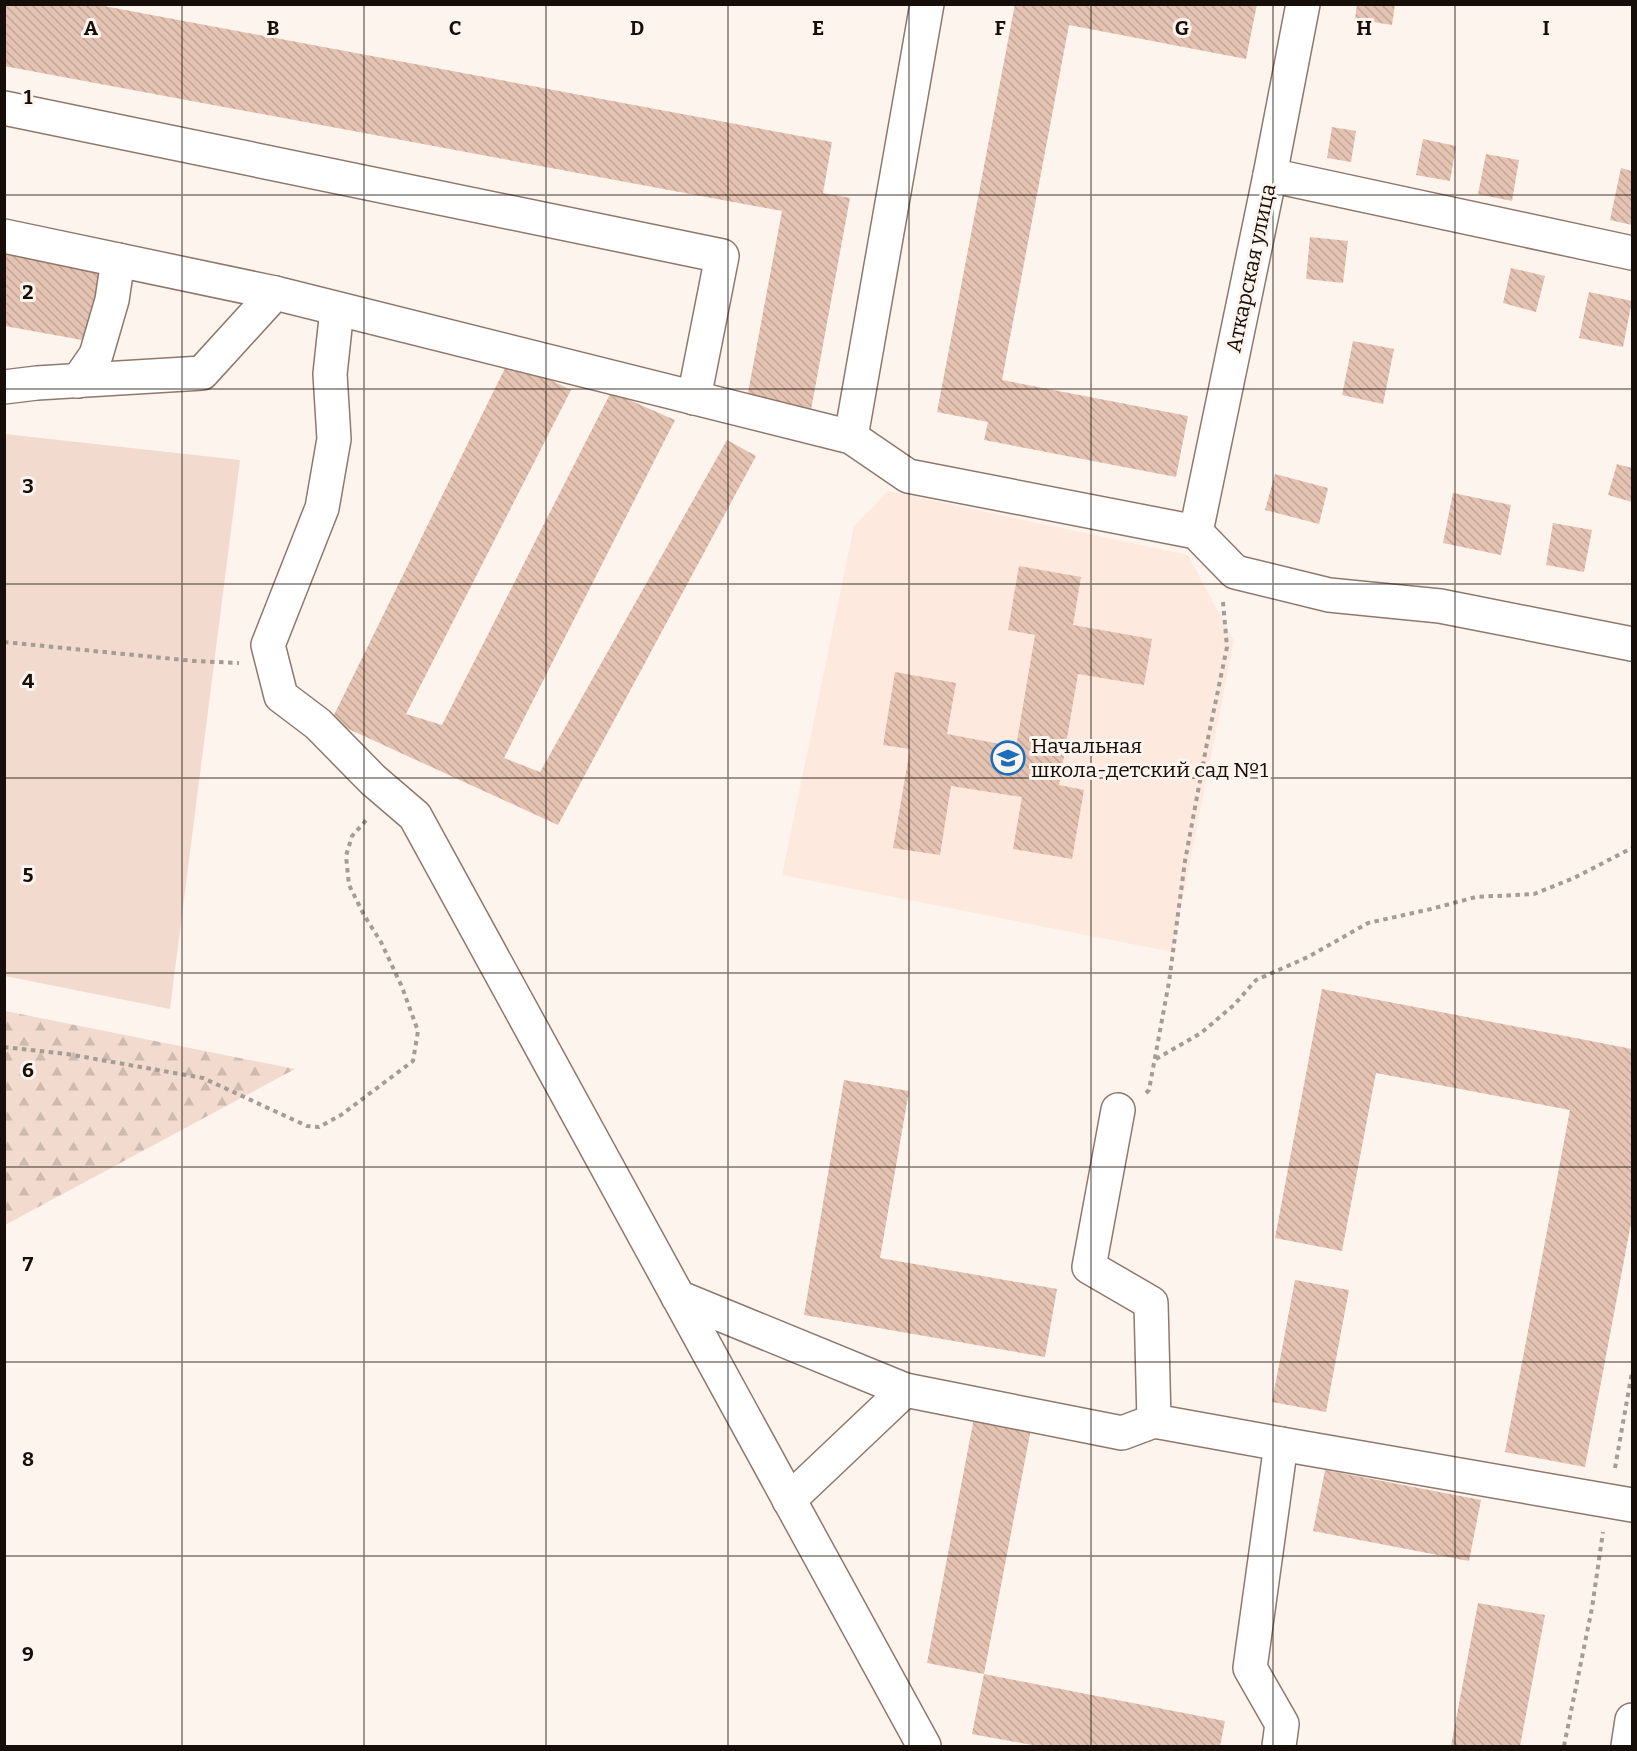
<svg xmlns="http://www.w3.org/2000/svg" width="1637" height="1751" font-family="Bitter,serif">
<style>
.built{fill:#fee9de}
.forest{fill:url(#forest-firs)}
.garden{fill:#f2dace}
.building{fill:url(#building-back-hatch)}
.lines{fill:none;stroke-linecap:round;stroke-linejoin:round}
.minor-casing{stroke:#8f786c;stroke-width:36}
.path{stroke:#a59c96;stroke-width:4;stroke-dasharray:4.5 4.5;stroke-linecap:butt}
.minor{stroke:#fff;stroke-width:33}
.grid{fill:none;stroke:#160e09;stroke-width:1.5;stroke-opacity:0.55}
.labels{text-anchor:middle;dominant-baseline:central;stroke-width:6;stroke-linejoin:round;paint-order:stroke}
.street-label{font-size:21px;fill:#160e09;stroke:#fef4ee}
.poi-label{font-size:21px;fill:#160e09;stroke:#fef4ee;text-anchor:start}
.grid-label{font-size:20px;text-anchor:middle;font-weight:bold;fill:#160e09;stroke:#fef4ee;stroke-width:6;stroke-linejoin:round;paint-order:stroke}
</style>
<defs>
<pattern id="forest-firs" width="22" height="20" patternUnits="userSpaceOnUse" patternTransform="scale(1.5)"><rect width="22" height="20" fill="#f2dace"/><path d="M5 1l3.5 6h-7zM16 11l3.5 6h-7z" fill="#cfbab0"/></pattern>
<pattern id="building-back-hatch" width="6" height="6" patternUnits="userSpaceOnUse" patternTransform="scale(1.5)"><rect width="6" height="6" fill="#e5c3b2"/><path d="M-1 5l2 2M0 0l6 6M5-1l2 2" fill="none" stroke="#c4a698"/></pattern>
</defs>
<rect width="100%" height="100%" fill="#fef4ee"/>
<polygon class="built" points="888,491 1188,555 1234,641 1172,952 782,875 854,526"/>
<polygon class="forest" points="5,1011 295,1069 5,1225"/>
<polygon class="garden" points="5,434 240,460 170,1009 5,976"/>
<g class="building">
<polygon points="4,4 93,4 832,142 823,193 850,198 811,410 747,398 782,211 4,66"/>
<polygon points="1015,4 1257,4 1246,59 1069,25 1002,380 1188,416 1176,477 984,440 988,422 937,412"/>
<polygon points="1357,4 1395,4 1392,25 1355,19"/>
<polygon points="1332,127 1356,131 1351,162 1327,158"/>
<polygon points="1423,139 1456,146 1450,181 1416,175"/>
<polygon points="1486,154 1519,160 1512,201 1478,194"/>
<polygon points="1621,168 1632,171 1632,225 1610,220"/>
<polygon points="1310,237 1348,241 1343,283 1306,279"/>
<polygon points="5,242 108,261 93,342 5,326"/>
<polygon points="1511,268 1545,276 1536,312 1503,303"/>
<polygon points="1589,292 1632,301 1623,347 1579,338"/>
<polygon points="1353,341 1394,349 1383,404 1342,395"/>
<polygon points="509,360 571,390 406,714 442,725 611,392 675,420 504,758 540,772 727,440 756,456 558,825 331,721"/>
<polygon points="1617,464 1632,468 1632,502 1608,495"/>
<polygon points="1275,474 1328,488 1319,524 1265,510"/>
<polygon points="1453,493 1511,505 1501,555 1443,543"/>
<polygon points="1553,523 1592,530 1584,572 1546,565"/>
<polygon points="1019,566 1081,577 1073,625 1152,639 1144,685 1078,674 1059,785 1084,790 1072,859 1013,849 1022,797 951,786 940,855 893,848 910,749 883,745 895,672 956,683 947,734 1016,747 1035,635 1008,630"/>
<polygon points="1322,989 1632,1049 1632,1218 1585,1467 1505,1452 1570,1110 1376,1073 1342,1251 1275,1238"/>
<polygon points="844,1080 909,1091 880,1258 1057,1289 1045,1357 804,1315"/>
<polygon points="1295,1280 1349,1290 1326,1412 1272,1402"/>
<polygon points="974,1418 1031,1429 984,1674 1225,1721 1220,1746 1037,1746 972,1734 984,1674 927,1663"/>
<polygon points="1325,1470 1481,1500 1469,1561 1313,1531"/>
<polygon points="1478,1603 1545,1615 1520,1746 1451,1746"/>
</g>
<g class="lines">
<g class="minor-casing">
<g id="minor">
<polyline points="4,108 722,256 694,398"/>
<polyline points="1270,175 1632,253"/>
<polyline points="4,236 275,293"/>
<polyline points="337,309 330,374 334,439 322,508 268,645 281,696 318,724 373,780 415,816 924,1746"/>
<polyline points="78,381 96,355 112,300 118,260"/>
<polyline points="4,387 37,383 202,373 275,293 851,437 908,476 1196,532 1235,572 1329,595 1440,606 1632,644"/>
<polyline points="851,437 927,4"/>
<polyline points="1196,532 1270,175 1303,4"/>
<polyline points="1118,1110 1089,1267 1151,1303 1154,1421"/>
<polyline points="678,1297 905,1390"/>
<polyline points="789,1500 905,1390 1122,1433 1154,1421 1281,1444"/>
<polyline points="1279,1746 1282,1724 1250,1668 1281,1444 1632,1505"/>
<polyline points="1628,1746 1632,1720"/>
</g>
</g>
<g class="path">
<polyline points="4,642 194,661 239,663"/>
<polyline points="4,1047 67,1054 203,1078 307,1126 319,1127 341,1115 413,1061 418,1031 402,987 381,942 364,915 349,885 346,856 352,836 369,817"/>
<polyline points="1156,1059 1201,1033 1234,1005 1256,980 1308,957 1368,923 1431,909 1476,897 1534,894 1574,878 1632,848"/>
<polyline points="1146,1093 1149,1090 1169,982 1185,861 1207,743 1227,647 1223,602"/>
<polyline points="1615,1468 1632,1372"/>
<polyline points="1564,1746 1592,1608 1603,1532"/>
</g>
<use href="#minor" class="minor"/>
</g>
<path class="grid" d="M182,4v1742M364,4v1742M546,4v1742M728,4v1742M909,4v1742M1091,4v1742M1273,4v1742M1455,4v1742M4,195h1628M4,389h1628M4,584h1628M4,778h1628M4,973h1628M4,1167h1628M4,1362h1628M4,1556h1628"/>
<defs>
<g id="school-ring" transform="scale(1.725)"><circle r="9.5" fill="#fef4ee" stroke="#1a6ebc" stroke-width="1.5"/><path d="M0-5L7-2L0 1L-7-2ZM-4 1L0 2.5L4 1V4Q0 6-4 4Z" fill="#1a6ebc"/></g>
</defs>
<g fill-rule="evenodd">
<use href="#school-ring" x="1008" y="758"/>
</g>
<g class="labels">
<g class="street-label">
<text transform="translate(1251 268) rotate(-78)">Аткарская улица</text>
</g>
<g class="poi-label">
<text x="1031" y="746">Начальная<tspan x="1031" dy="24">школа-детский сад №1</tspan></text>
</g>
</g>
<g class="grid-label">
<text x="91" y="35">A</text>
<text x="273" y="35">B</text>
<text x="455" y="35">C</text>
<text x="637" y="35">D</text>
<text x="818" y="35">E</text>
<text x="1000" y="35">F</text>
<text x="1182" y="35">G</text>
<text x="1364" y="35">H</text>
<text x="1546" y="35">I</text>
<text x="28" y="104">1</text>
<text x="28" y="299">2</text>
<text x="28" y="493">3</text>
<text x="28" y="688">4</text>
<text x="28" y="882">5</text>
<text x="28" y="1077">6</text>
<text x="28" y="1271">7</text>
<text x="28" y="1466">8</text>
<text x="28" y="1661">9</text>
</g>
<rect width="1637" height="1751" fill="none" stroke="#160e09" stroke-width="12"/>
</svg>
